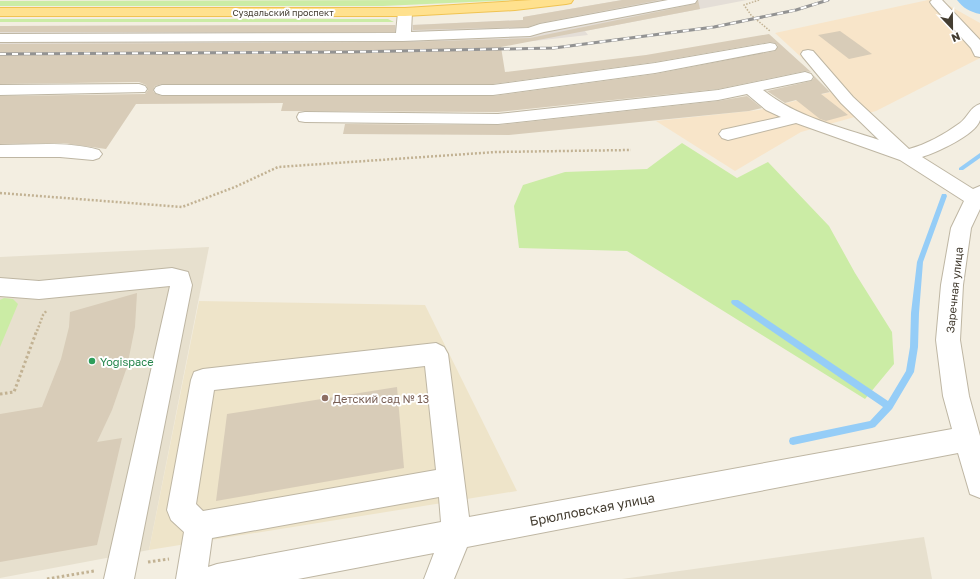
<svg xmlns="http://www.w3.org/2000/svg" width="980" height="579" font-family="'Golos Text',sans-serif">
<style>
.residential{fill:#e7e0ce}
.commercial{fill:#f8e5c9}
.industrial{fill:#e4ded7}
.education{fill:#eee4c9}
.green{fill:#cbeca5}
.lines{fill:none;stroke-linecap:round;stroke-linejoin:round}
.stream{fill:#95cdf7;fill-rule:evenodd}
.river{fill:#95cdf7;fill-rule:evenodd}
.building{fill:#d8ccb8;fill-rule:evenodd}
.minor-casing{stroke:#beb6a3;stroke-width:2}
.major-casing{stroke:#f0c352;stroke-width:2}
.path-far2{stroke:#c2b293;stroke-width:1.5;stroke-dasharray:1.5 1.5;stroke-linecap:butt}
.path-far1{stroke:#c2b293;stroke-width:2.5;stroke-dasharray:2 2;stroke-linecap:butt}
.path{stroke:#c2b293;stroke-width:3;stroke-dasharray:2.5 2.5;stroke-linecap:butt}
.minor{fill:#fff;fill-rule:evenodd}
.major{fill:#ffe18e;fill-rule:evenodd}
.rail-casing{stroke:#939393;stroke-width:3}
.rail{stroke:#fff;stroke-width:2;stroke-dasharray:6;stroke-linecap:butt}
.leisure-dot{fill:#2e9e5b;stroke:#fff;stroke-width:1.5}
.education-dot{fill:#8d6e63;stroke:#fff;stroke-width:1.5}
.labels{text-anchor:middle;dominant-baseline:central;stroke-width:4;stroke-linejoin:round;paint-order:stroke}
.far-street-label{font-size:9px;fill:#443d31;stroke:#fff}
.street-label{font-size:11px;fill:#443d31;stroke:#fff}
.leisure-label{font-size:11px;fill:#27864d;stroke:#fff;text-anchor:start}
.education-label{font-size:11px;fill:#785e54;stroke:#fff;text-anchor:start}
.near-street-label{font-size:13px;fill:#443d31;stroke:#fff}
</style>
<rect width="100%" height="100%" fill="#f3eee1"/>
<g class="residential">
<polygon points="209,247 149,550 0,578 0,257"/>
<polygon points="924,537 932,579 622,579"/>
</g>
<polygon class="commercial" points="928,0 939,0 980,23 980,58 876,111 801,132 735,171 656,121 759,110 831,92 827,81 775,33"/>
<polygon class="industrial" points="622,0 747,0 585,31 588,35 534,41 344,48 0,49 0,26 409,25 523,20 523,17"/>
<polygon class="education" points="199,301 425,305 517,491 149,550"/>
<g class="green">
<polygon points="427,0 513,0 383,6 0,6 0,1"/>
<polygon points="0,19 388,19 394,22 0,22"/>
<polygon points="682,143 737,178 768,162 829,226 855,273 892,332 894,364 865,399 627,251 519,248 514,206 523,185 565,172 647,169"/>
<polygon points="4,298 13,299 18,304 0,347 0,300"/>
</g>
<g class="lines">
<g class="stream">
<polygon points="980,153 980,158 963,170 959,170 959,168"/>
<polygon points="942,194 946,194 947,196 923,262 919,313 918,347 914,372 892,409 875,427 872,428 793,445 790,444 789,441 790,438 793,437 870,421 883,407 732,304 731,302 732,300 738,300 888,401 906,371 910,347 911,313 917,262"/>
</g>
<path class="river" d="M957,0h23v14c-10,-2 -17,-6 -23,-14z"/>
</g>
<g class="building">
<polygon points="622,0 660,0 540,23 528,27 413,30 413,25 523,20 523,17"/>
<path d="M698,0l2,9 -199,38 4,25 141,-17 123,-21 42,38 -6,-1 -87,18 -220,23 -217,-1 2,-8 -147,1 -30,45 -43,-6 -63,1v-48l145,-2 3,-4 -2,-5 -7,-3 -139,2v-40l403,-2 127,-4 165,-34zM770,42l5,1 3,3 -3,5 -120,23 -162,22h-331l-6,-2 -3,-3 2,-5 7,-2h331l162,-22z"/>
<polygon points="395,25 395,32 0,32 0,26"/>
<polygon points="840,31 854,41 872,54 849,59 818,35"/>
<polygon points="813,75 830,92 821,94 848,115 826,121 820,119 796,100 785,103 767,91 811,81 814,78"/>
<polygon points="747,96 762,108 749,111 509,135 343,134 345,124 498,125 718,101"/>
<polygon points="137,293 135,327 127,367 112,410 97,442 122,438 97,545 0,562 0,414 42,407 61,359 69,327 70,312"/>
<polygon points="397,387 404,468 216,501 227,414"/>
</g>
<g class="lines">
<g class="minor-casing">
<g id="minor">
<polygon points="668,0 697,0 695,3 690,4 544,32 530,36 403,41 0,42 0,34 396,33 398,12 400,9 410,9 412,12 411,32 528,28 540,24"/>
<polygon points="932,0 942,0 980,40 980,57 975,56 971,48 932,5 930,2"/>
<polygon points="770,43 775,44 777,47 775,50 655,73 493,95 162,95 156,93 154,90 156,87 162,85 493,85 655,63"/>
<path d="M808,50l5,1 40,46 56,52c18,-5 36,-15 51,-26 8,-6 10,-16 20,-19 0,5 0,12 0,16 -4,15 -45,33 -58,37l51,32 7,-3v23l-9,19 -8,57 -3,55 9,56 11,40v62l-10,-4 -12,-41 -491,94 -13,32h-30l10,-26 -136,26h-122l8,-47 -13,-12 -4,-10 24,-130 3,-8 9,-3 233,-26 8,4 4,7 21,163 483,-88 -9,-33 -7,-56 5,-55 10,-57 13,-27 -64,-41 -104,-37 -68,17 -6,-2 -3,-4 3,-4 59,-13 -15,-7 -19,-16 -29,6 -220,24 -193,-2 -6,-1 -2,-4 2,-4 6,-1 193,2 220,-24 87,-18 6,2 2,3 -2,3 -48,10c33,27 77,37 116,50l-38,-37 -38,-46 -2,-3 2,-3zM425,366l11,104 -233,41 -7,-7 18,-114zM439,497l2,25 -224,42 -9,3 4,-29z"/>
<polygon points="139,84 145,86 147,89 145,92 0,95 0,85"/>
<path d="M0,145c32,0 68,-4 99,5l3,4 -3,4 -6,2 -33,-3h-60z"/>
<polygon points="172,268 188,272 192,285 134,579 104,579 170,286 39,299 0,296 0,278 39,281"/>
</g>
</g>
<g class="major-casing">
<polygon id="major" points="532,0 573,0 571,3 566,4 515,10 405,16 0,16 0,8 405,8"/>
</g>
<polyline class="path-far2" points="759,0 744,5 751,15 770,31"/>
<g class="path-far1">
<polyline points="0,193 182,207 235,187 278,167 496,152 631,150"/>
<polyline points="37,331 43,315 47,310"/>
</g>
<g class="path">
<polyline points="0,394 14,392 37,330"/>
<polyline points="148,562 169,559"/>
<polyline points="47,579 94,571"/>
</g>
<use href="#minor" class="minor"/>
<use href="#major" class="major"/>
<g class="rail-casing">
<polyline id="rail" points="0,54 348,52 554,48 714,27 796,10 828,0"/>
</g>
<use href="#rail" class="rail"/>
</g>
<circle class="leisure-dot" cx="92" cy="361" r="4"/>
<circle class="education-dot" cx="325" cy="398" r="4"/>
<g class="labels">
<g class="far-street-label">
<text x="283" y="12">Суздальский проспект</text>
</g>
<g class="street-label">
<text transform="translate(954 290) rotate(-84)">Заречная улица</text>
</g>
<g class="leisure-label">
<text x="100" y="361">Yogispace</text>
</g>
<g class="education-label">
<text x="333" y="398">Детский сад № 13</text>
</g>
<g class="near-street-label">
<text transform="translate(592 509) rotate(-11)">Брюлловская улица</text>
</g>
</g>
<g transform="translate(952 28) rotate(158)" stroke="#ffffff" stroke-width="3" paint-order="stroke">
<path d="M0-3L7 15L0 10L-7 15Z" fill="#443d31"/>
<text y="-6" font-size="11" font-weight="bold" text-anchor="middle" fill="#443d31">N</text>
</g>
</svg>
